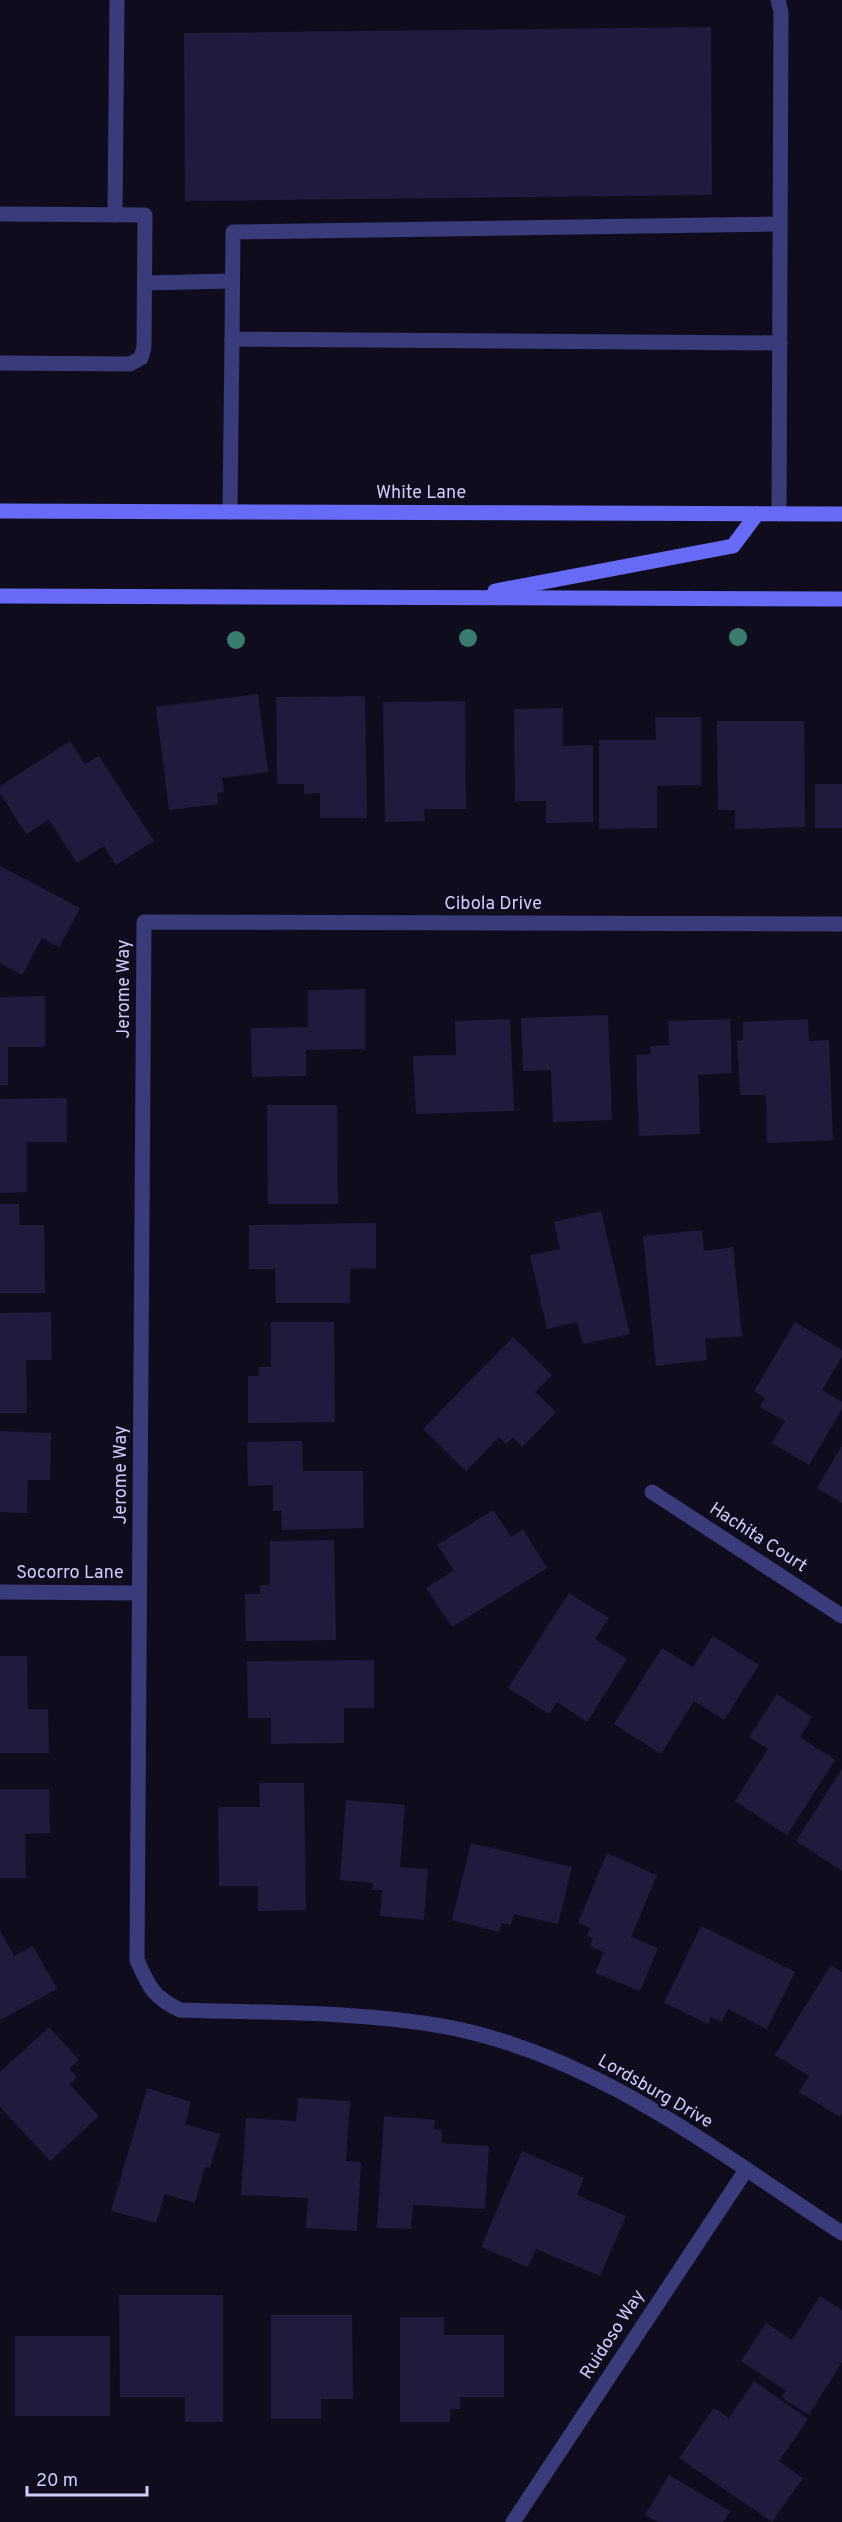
<svg xmlns="http://www.w3.org/2000/svg" width="842" height="2522" font-family="Overpass,sans-serif">
<style>
.building{fill:#201a3d}
.lines{fill:none;stroke-linecap:round;stroke-linejoin:round}
.service{stroke:#3a3b7a;stroke-width:15}
.minor{stroke:#3a3b7a;stroke-width:15}
.secondary{stroke:#686bf7;stroke-width:15}
.tree{fill:#3a7c70}
.labels{text-anchor:middle;dominant-baseline:central;stroke-width:6;stroke-linejoin:round;paint-order:stroke}
.street-label{font-size:18px;fill:#d0ccfc;stroke:#0f0d1d}
</style>
<rect width="100%" height="100%" fill="#0f0d1d"/>
<g class="building">
<polygon points="711,27 712,195 185,201 184,33"/>
<polygon points="258,694 268,772 222,778 224,792 217,793 218,804 169,810 156,707"/>
<polygon points="365,696 367,818 320,818 320,793 304,794 304,784 277,784 276,697"/>
<polygon points="465,701 466,809 424,809 425,821 385,822 383,702"/>
<polygon points="563,708 563,746 593,745 593,822 546,823 546,801 515,801 514,709"/>
<polygon points="655,717 701,717 701,785 657,786 657,828 599,829 599,740 656,740"/>
<polygon points="717,721 804,721 805,827 735,829 735,810 718,810"/>
<polygon points="70,741 85,764 99,756 154,841 116,865 104,846 77,863 49,820 26,834 0,793 0,786"/>
<rect x="815" y="784" width="27" height="44"/>
<polygon points="0,866 80,908 59,947 42,938 22,975 0,963"/>
<polygon points="365,989 365,1049 306,1050 306,1076 252,1077 251,1028 308,1027 308,990"/>
<polygon points="45,996 45,1047 8,1047 8,1085 0,1085 0,997"/>
<polygon points="608,1015 612,1120 553,1122 551,1070 523,1071 521,1018"/>
<polygon points="510,1019 514,1111 416,1114 413,1056 456,1055 455,1021"/>
<polygon points="730,1019 732,1073 698,1075 700,1134 639,1136 636,1055 651,1054 650,1046 669,1045 668,1021"/>
<polygon points="808,1019 809,1041 829,1040 833,1140 767,1143 766,1095 740,1095 737,1041 743,1040 743,1022"/>
<polygon points="67,1098 67,1142 27,1142 27,1192 0,1193 0,1099"/>
<polygon points="267,1105 337,1105 338,1204 268,1204"/>
<polygon points="0,1204 19,1204 20,1225 44,1225 45,1293 0,1293"/>
<polygon points="601,1211 630,1334 583,1344 577,1322 547,1329 530,1255 560,1249 554,1222"/>
<polygon points="376,1223 376,1268 350,1269 350,1303 276,1303 275,1269 249,1269 249,1225"/>
<polygon points="702,1230 704,1251 733,1247 742,1336 705,1339 707,1360 656,1366 643,1236"/>
<polygon points="51,1312 52,1360 26,1360 27,1413 0,1413 0,1313"/>
<polygon points="271,1322 334,1322 335,1422 248,1423 248,1376 259,1376 259,1367 271,1367"/>
<polygon points="795,1322 842,1350 842,1357 822,1390 842,1402 842,1409 809,1465 772,1443 785,1421 760,1407 765,1398 754,1391"/>
<polygon points="513,1337 552,1375 535,1392 556,1412 522,1447 513,1437 506,1444 499,1437 466,1471 423,1429"/>
<polygon points="0,1431 51,1433 50,1480 28,1480 27,1513 0,1512"/>
<polygon points="302,1441 303,1471 363,1471 364,1528 282,1530 281,1511 273,1511 273,1485 248,1486 247,1442"/>
<polygon points="842,1446 842,1503 817,1488"/>
<polygon points="493,1510 511,1537 523,1529 547,1568 452,1627 426,1588 454,1570 437,1545"/>
<polygon points="334,1540 336,1640 246,1641 245,1594 260,1594 260,1585 270,1585 270,1541"/>
<polygon points="569,1593 609,1618 595,1639 627,1659 587,1722 557,1702 549,1714 508,1688"/>
<polygon points="713,1636 759,1665 724,1720 694,1701 661,1754 614,1724 662,1648 693,1667"/>
<polygon points="0,1656 27,1656 28,1709 48,1709 49,1753 0,1753"/>
<polygon points="374,1660 374,1708 344,1708 344,1743 271,1744 271,1718 248,1718 247,1661"/>
<polygon points="777,1694 812,1717 800,1737 835,1760 787,1835 735,1801 768,1749 749,1737"/>
<polygon points="842,1769 842,1871 796,1841"/>
<polygon points="259,1783 304,1783 306,1910 258,1911 258,1886 219,1886 218,1807 260,1807"/>
<polygon points="0,1789 49,1789 50,1833 25,1834 26,1878 0,1878"/>
<polygon points="346,1800 405,1805 400,1867 428,1869 424,1920 380,1916 382,1890 372,1890 373,1883 340,1880"/>
<polygon points="471,1843 572,1867 558,1924 514,1914 511,1925 502,1923 499,1932 452,1920"/>
<polygon points="607,1853 657,1875 631,1937 658,1948 640,1991 595,1973 604,1952 590,1946 593,1938 587,1936 590,1928 578,1923"/>
<polygon points="701,1926 795,1972 767,2029 728,2009 722,2022 711,2017 708,2024 664,2003"/>
<polygon points="0,1930 14,1956 33,1946 57,1989 0,2020"/>
<polygon points="831,1965 842,1972 842,2113 840,2117 799,2092 809,2076 775,2055"/>
<polygon points="49,2027 79,2060 69,2068 77,2077 69,2084 99,2116 50,2161 0,2107 0,2072"/>
<polygon points="147,2088 191,2102 185,2124 220,2134 210,2167 205,2167 195,2203 165,2194 156,2223 111,2211"/>
<polygon points="298,2098 350,2101 346,2161 361,2162 357,2231 306,2228 308,2198 241,2195 246,2118 296,2121"/>
<polygon points="384,2116 435,2120 434,2129 442,2130 441,2143 489,2146 485,2209 413,2205 411,2229 377,2228"/>
<polygon points="522,2151 584,2178 577,2195 626,2216 600,2276 536,2249 528,2267 481,2247"/>
<polygon points="119,2295 223,2295 223,2422 185,2422 185,2397 120,2397"/>
<polygon points="820,2296 842,2310 842,2362 809,2415 781,2397 786,2391 741,2361 766,2323 792,2340"/>
<polygon points="271,2315 352,2315 353,2399 321,2399 321,2419 271,2419"/>
<polygon points="400,2317 444,2317 444,2335 504,2335 504,2397 460,2397 460,2409 450,2409 450,2422 400,2422"/>
<rect x="15" y="2336" width="95" height="80"/>
<polygon points="754,2381 808,2419 779,2461 803,2478 772,2522 679,2458 714,2408 729,2418"/>
<polygon points="669,2475 730,2511 723,2522 658,2522 645,2515"/>
</g>
<g class="lines">
<g class="service">
<polyline points="778,0 781,12 779,514"/>
<polyline points="0,214 145,215 144,347 141,358 130,364 0,363"/>
<polyline points="115,215 117,0"/>
<polyline points="145,283 232,281"/>
<polyline points="780,343 232,339 233,232 780,224"/>
<polyline points="230,512 232,339"/>
</g>
<g class="minor">
<path d="M842,924l-698,-2 -7,1038c12,27 16,37 43,50 87,3 176,1 262,16 151,27 275,126 400,207"/>
<polyline points="652,1492 842,1616"/>
<polyline points="0,1592 139,1593"/>
<polyline points="513,2522 746,2170"/>
</g>
<g class="secondary">
<polyline points="0,511 842,514"/>
<polyline points="495,591 733,546 757,514"/>
<polyline points="0,596 842,599"/>
</g>
</g>
<g class="tree">
<circle cx="738" cy="637" r="9"/>
<circle cx="468" cy="638" r="9"/>
<circle cx="236" cy="640" r="9"/>
</g>
<g class="labels">
<g class="street-label">
<text x="421" y="493">White Lane</text>
<text x="493" y="904">Cibola Drive</text>
<text transform="translate(124 989) rotate(-90)">Jerome Way</text>
<text transform="translate(121 1475) rotate(-90)">Jerome Way</text>
<text transform="translate(758 1538) rotate(33)">Hachita Court</text>
<text x="70" y="1573">Socorro Lane</text>
<text transform="translate(655 2092) rotate(30)">Lordsburg Drive</text>
<text transform="translate(613 2335) rotate(-57)">Ruidoso Way</text>
</g>
</g>
<path d="M27 2486v9h120v-9" fill="none" stroke="#d0ccfc" stroke-width="3"/>
<text x="36" y="2486" font-size="18" fill="#d0ccfc" stroke="#0f0d1d" stroke-width="4.5" paint-order="stroke">20 m</text>
</svg>
